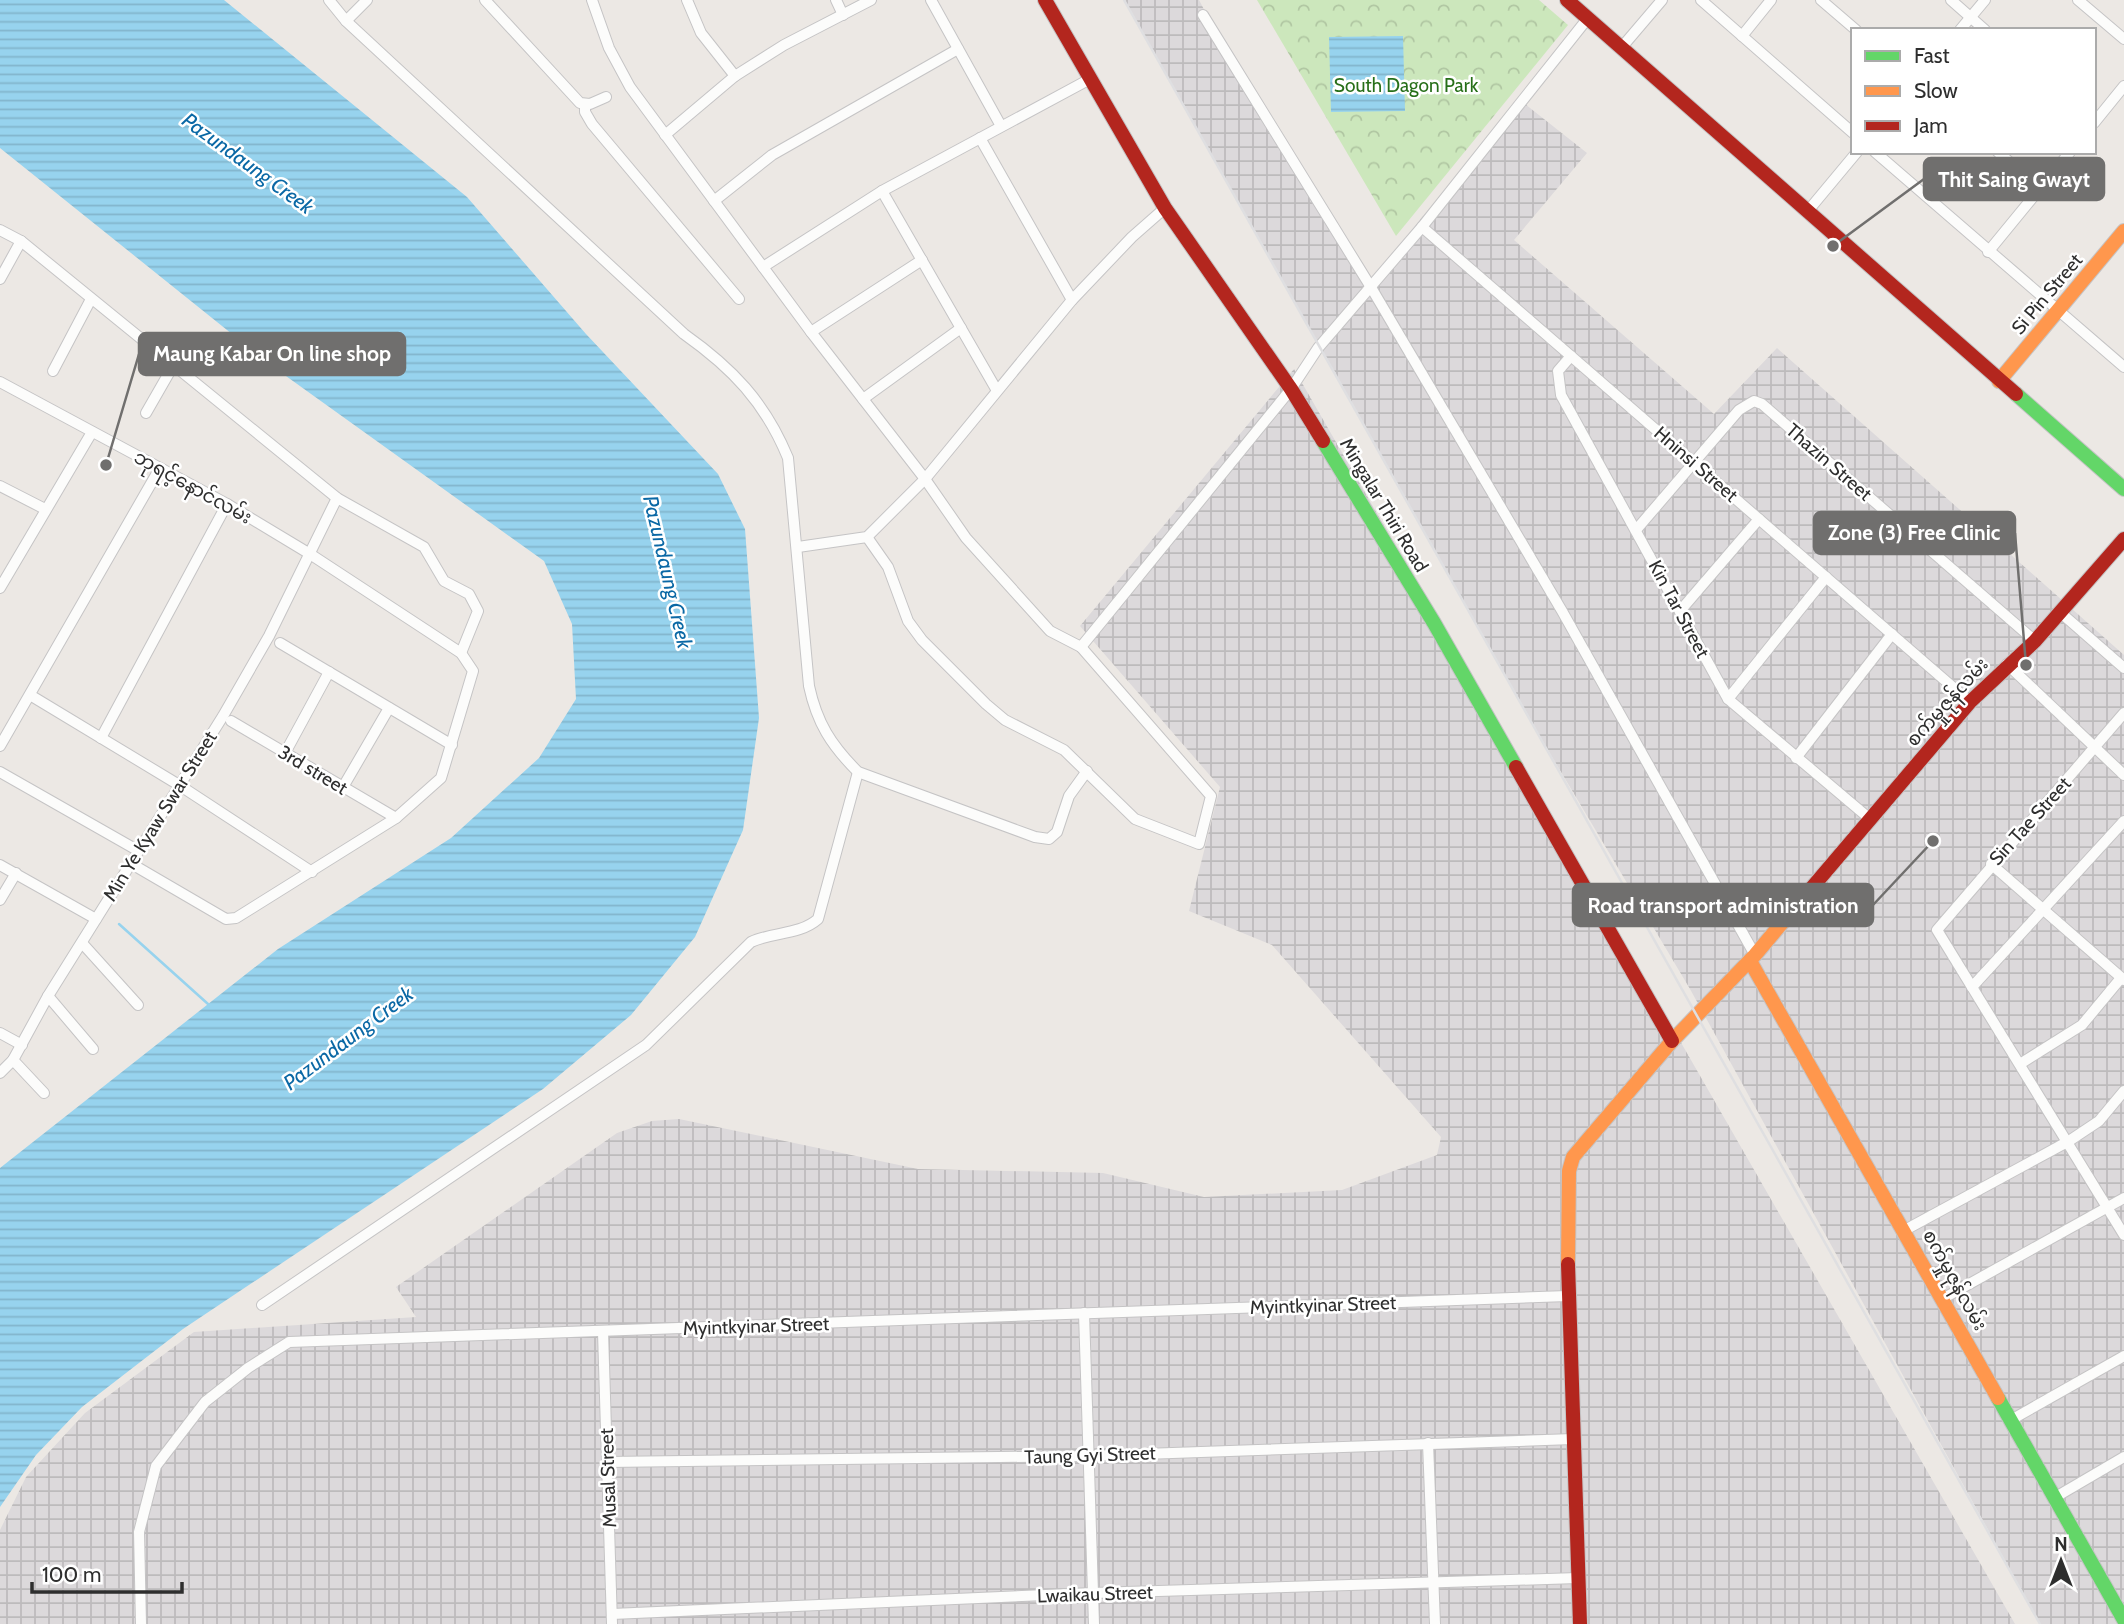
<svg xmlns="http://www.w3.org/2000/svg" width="2124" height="1624" font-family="Cabin,'Noto Sans Myanmar',sans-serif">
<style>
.industrial{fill:url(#industrial-grid)}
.forest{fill:url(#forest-crowns)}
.water{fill:url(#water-rules)}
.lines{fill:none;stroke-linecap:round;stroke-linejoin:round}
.stream{stroke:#97d3ee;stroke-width:2.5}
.street-casing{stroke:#c5c4c5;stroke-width:12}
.fast-casing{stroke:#c5c4c5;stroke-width:16}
.slow-casing{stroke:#c5c4c5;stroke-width:16}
.jam-casing{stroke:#c5c4c5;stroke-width:16}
.street{stroke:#fcfcfb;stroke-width:10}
.fast{stroke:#63d668;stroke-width:14}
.slow{stroke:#ff974d;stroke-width:14}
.jam{stroke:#b3261e;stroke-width:14}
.rail{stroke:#dfdfe1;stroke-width:2.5}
.labels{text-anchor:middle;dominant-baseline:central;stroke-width:5;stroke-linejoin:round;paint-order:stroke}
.park-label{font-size:19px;fill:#276f19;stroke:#fff}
.street-label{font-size:19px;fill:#2e2e2e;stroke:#fff}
.water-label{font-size:21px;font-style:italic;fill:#0a68a5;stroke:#fff}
.leader{fill:none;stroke:#706f6e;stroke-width:2.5}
.callout-dot{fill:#706f6e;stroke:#fff;stroke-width:2.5}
.callout{fill:#706f6e;stroke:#706f6e;stroke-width:2.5}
.callout-label{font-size:21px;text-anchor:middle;font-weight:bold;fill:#fff}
</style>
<defs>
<pattern id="industrial-grid" width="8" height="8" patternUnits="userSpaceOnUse" patternTransform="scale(1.75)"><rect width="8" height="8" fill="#dcd9db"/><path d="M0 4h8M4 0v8" fill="none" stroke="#bdbbbc"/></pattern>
<pattern id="forest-crowns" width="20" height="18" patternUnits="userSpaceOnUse" patternTransform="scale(1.75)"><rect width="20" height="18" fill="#cce7bc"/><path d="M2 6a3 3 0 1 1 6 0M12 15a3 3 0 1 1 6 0" fill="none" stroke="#b0c6a2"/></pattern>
<pattern id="water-rules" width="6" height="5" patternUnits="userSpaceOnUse" patternTransform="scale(1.75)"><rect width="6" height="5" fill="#97d3ee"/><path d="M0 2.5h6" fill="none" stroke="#82b5cc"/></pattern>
</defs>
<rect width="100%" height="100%" fill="#ece8e4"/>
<g class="industrial">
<polygon points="1124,0 1199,0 1234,66 1371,288 1418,222 1521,101 1587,153 1514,240 1714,414 1777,348 2124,655 2124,1624 2040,1624 1690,989 1545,745"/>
<polygon points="1294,369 2015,1624 0,1624 0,1530 26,1477 85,1413 194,1332 416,1317 396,1287 617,1133 652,1121 679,1119 918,1169 1103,1173 1204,1197 1342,1190 1437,1155 1441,1137 1272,945 1189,911 1220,787 1080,626"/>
</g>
<polygon class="forest" points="1257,0 1539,0 1568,25 1396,236"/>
<g class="water">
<polygon points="0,0 224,0 467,197 586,334 718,474 745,529 759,718 743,830 695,937 631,1015 543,1089 183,1329 82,1407 36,1455 0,1507 0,1168 278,949 451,838 539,758 576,699 572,624 544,561 272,366 0,148"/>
<polygon points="1403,36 1405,111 1331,112 1329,37"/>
</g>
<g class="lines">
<polyline class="stream" points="119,924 208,1004"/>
<g class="street-casing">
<g id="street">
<path d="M329,0l17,21 338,313c48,34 81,68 104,124l21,228c8,37 22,59 49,86l177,65 14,2 8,-7 12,-36 18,-25"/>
<polyline points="485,0 580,103 590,104 606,97"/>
<polyline points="592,0 609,48 630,87 811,332 925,479 966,538 1050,631 1081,647 1211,796 1199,844 1135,819 1064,750 1005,720 986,704 922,640 908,621 888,567 867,537"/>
<polyline points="687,0 701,33 735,76"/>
<polyline points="836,0 843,15"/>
<polyline points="931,0 1001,126"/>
<polyline points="1701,0 1853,133"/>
<polyline points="1821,0 1856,30"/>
<polyline points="1951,0 1985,30"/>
<polyline points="2078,0 2124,39"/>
<polyline points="1203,15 1372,289 1562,611 1755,955"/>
<polyline points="346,21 367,0"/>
<polyline points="1960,30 1985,0"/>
<polyline points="1742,36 1771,0"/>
<polyline points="1622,47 1662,0"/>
<polyline points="585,104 585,112 592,124 739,299"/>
<polyline points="2094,123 2124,86"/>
<polyline points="665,135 735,76 784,45 871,0"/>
<polyline points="980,138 1072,300"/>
<polyline points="1875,152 2124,367"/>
<polyline points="1998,152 2040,189"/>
<polyline points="882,191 996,389"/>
<polyline points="714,201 772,155 958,49"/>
<polyline points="1807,212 1857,152"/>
<polyline points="1422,227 1970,702"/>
<polyline points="0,230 21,241 337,498 424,547 444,581 469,594 478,611 461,653"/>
<polyline points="1988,252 2070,152"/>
<polyline points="763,267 882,191 1090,79"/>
<polyline points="0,279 21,241"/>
<polyline points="811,332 922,260"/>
<polyline points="1571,356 1558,371 1561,395 1728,699 1870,819"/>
<polyline points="53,371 91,299"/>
<polyline points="0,382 227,504 310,554 461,653 473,671 441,778 396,818 236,918 226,919 130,863"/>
<polyline points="863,399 961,328"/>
<polyline points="146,413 173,366"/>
<polyline points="0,486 45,509"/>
<polyline points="1636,530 1739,410 1754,401 1762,404 2035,641"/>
<polyline points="798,547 867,537 925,479 1072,300 1132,237 1165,208"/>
<polyline points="0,588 92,432"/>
<polyline points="1680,611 1759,519"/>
<polyline points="2061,613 2124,668"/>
<polyline points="280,643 452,745"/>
<polyline points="1081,647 1291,389 1318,348 1422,227 1588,18"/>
<polyline points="2007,664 2124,775"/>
<polyline points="30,695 179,785 312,872"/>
<polyline points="1728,699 1826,577"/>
<polyline points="2124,713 1937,930 2124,1235"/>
<polyline points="231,721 396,818"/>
<polyline points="101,738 227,504"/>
<polyline points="0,746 160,468"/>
<polyline points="285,753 329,672"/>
<polyline points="1796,758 1892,634"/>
<polyline points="0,772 137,850"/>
<polyline points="343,787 389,708"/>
<polyline points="1991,864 2124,980"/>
<polyline points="0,865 96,919"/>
<polyline points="0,900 16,873"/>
<polyline points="82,943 138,1005"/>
<polyline points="1972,987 2124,821"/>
<polyline points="48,996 93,1049"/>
<polyline points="0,1033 22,1045"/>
<polyline points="13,1060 44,1093"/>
<polyline points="2020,1064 2082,1025 2121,978"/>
<polyline points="0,1073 13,1060 48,996 223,716 269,636 337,498"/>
<polyline points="1905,1230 2069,1141 2099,1121 2124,1091"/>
<polyline points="1944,1298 2124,1198"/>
<path d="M262,1305l384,-260 105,-103c21,-10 49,-7 67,-23l40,-147"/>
<polyline points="1084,1313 1094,1624"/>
<polyline points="603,1332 612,1624"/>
<polyline points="2011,1420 2124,1356"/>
<polyline points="1428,1443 1435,1624"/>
<polyline points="607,1462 1087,1456 1573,1439"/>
<polyline points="2054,1498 2124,1457"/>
<polyline points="612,1614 1093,1593 1578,1578"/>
<polyline points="141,1624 139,1532 156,1466 205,1402 248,1368 289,1342 1568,1296"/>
</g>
</g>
<g class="fast-casing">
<g id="fast">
<polyline points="2016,394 2124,489"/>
<polyline points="1323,441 1434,623 1516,767"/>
<polyline points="1998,1398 2124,1620"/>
</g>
</g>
<g class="slow-casing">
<g id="slow">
<polyline points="1999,381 2124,231"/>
<polyline points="1750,961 1998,1398"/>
<polyline points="1568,1264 1569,1171 1573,1157 1672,1041 1755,955 1798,904"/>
</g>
</g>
<g class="jam-casing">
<g id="jam">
<polyline points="1045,0 1165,208 1291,389 1323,441"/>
<polyline points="1567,0 2016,394"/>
<polyline points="1516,767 1672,1041"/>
<polyline points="1798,904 1970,702 2035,641 2124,539"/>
<polyline points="1568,1264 1580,1624"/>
</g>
</g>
<use href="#street" class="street"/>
<use href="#fast" class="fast"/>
<use href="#slow" class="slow"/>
<use href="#jam" class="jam"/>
<polyline class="rail" points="1124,0 2040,1624"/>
</g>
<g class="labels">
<g class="park-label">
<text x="1406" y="85">South Dagon Park</text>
</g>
<g class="street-label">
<text transform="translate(2047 294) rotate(-50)">Si Pin Street</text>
<text transform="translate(1829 462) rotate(41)">Thazin Street</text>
<text transform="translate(1696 464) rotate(41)">Hninsi Street</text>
<text transform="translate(193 487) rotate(29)">ဘုရင့်နောင်လမ်း</text>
<text transform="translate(1384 505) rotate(59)">Mingalar Thiri Road</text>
<text transform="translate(1679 609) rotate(62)">Kin Tar Street</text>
<text transform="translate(1947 702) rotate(-48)">စက်မှုဇုန်လမ်း</text>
<text transform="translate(313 770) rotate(31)">3rd street</text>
<text transform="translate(160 816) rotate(-58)">Min Ye Kyaw Swar Street</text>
<text transform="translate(2030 821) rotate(-48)">Sin Tae Street</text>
<text transform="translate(1955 1280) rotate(61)">စက်မှုဇုန်လမ်း</text>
<text transform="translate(1323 1305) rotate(-2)">Myintkyinar Street</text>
<text transform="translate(756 1326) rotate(-2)">Myintkyinar Street</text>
<text transform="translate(1090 1455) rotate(-2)">Taung Gyi Street</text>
<text transform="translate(608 1478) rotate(-92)">Musal Street</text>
<text transform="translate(1095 1594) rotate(-2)">Lwaikau Street</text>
</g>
<g class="water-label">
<text transform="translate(248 163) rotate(36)">Pazundaung Creek</text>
<text transform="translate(668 572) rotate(77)">Pazundaung Creek</text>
<text transform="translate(348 1038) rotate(-37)">Pazundaung Creek</text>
</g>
</g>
<path class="leader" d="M1833 246L1924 179M106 465L139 354M2026 665L2015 533M1933 841L1873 905"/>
<g class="callout-dot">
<circle cx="1833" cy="246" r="7"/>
<circle cx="106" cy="465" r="7"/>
<circle cx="2026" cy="665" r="7"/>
<circle cx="1933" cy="841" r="7"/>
</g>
<g class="callout">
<rect x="1924" y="158" width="180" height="42" rx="7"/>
<rect x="139" y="333" width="266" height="42" rx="7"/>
<rect x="1814" y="512" width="201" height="42" rx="7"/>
<rect x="1573" y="884" width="300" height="42" rx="7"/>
</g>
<g class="callout-label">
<text x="2014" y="187">Thit Saing Gwayt</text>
<text x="272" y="361">Maung Kabar On line shop</text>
<text x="1914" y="540">Zone (3) Free Clinic</text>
<text x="1723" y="913">Road transport administration</text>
</g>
<rect x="1851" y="28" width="245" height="126" fill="#ffffff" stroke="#ababab" stroke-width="2"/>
<rect x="1865" y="51" width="35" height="10" fill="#63d668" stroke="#ababab" stroke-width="2"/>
<text x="1914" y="63" font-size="21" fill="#2e2e2e">Fast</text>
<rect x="1865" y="86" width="35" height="10" fill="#ff974d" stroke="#ababab" stroke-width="2"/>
<text x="1914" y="98" font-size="21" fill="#2e2e2e">Slow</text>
<rect x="1865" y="121" width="35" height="10" fill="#b3261e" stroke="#ababab" stroke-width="2"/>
<text x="1914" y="133" font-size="21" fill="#2e2e2e">Jam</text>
<g transform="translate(2061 1561)" stroke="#ffffff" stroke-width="5" paint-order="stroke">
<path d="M0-5L12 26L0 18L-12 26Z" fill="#2e2e2e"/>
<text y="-10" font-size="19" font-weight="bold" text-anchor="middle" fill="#2e2e2e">N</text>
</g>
<path d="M32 1582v10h150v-10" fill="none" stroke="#2e2e2e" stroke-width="3.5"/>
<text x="42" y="1582" font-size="21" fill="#2e2e2e" stroke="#ffffff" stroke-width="5" paint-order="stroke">100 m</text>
</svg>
